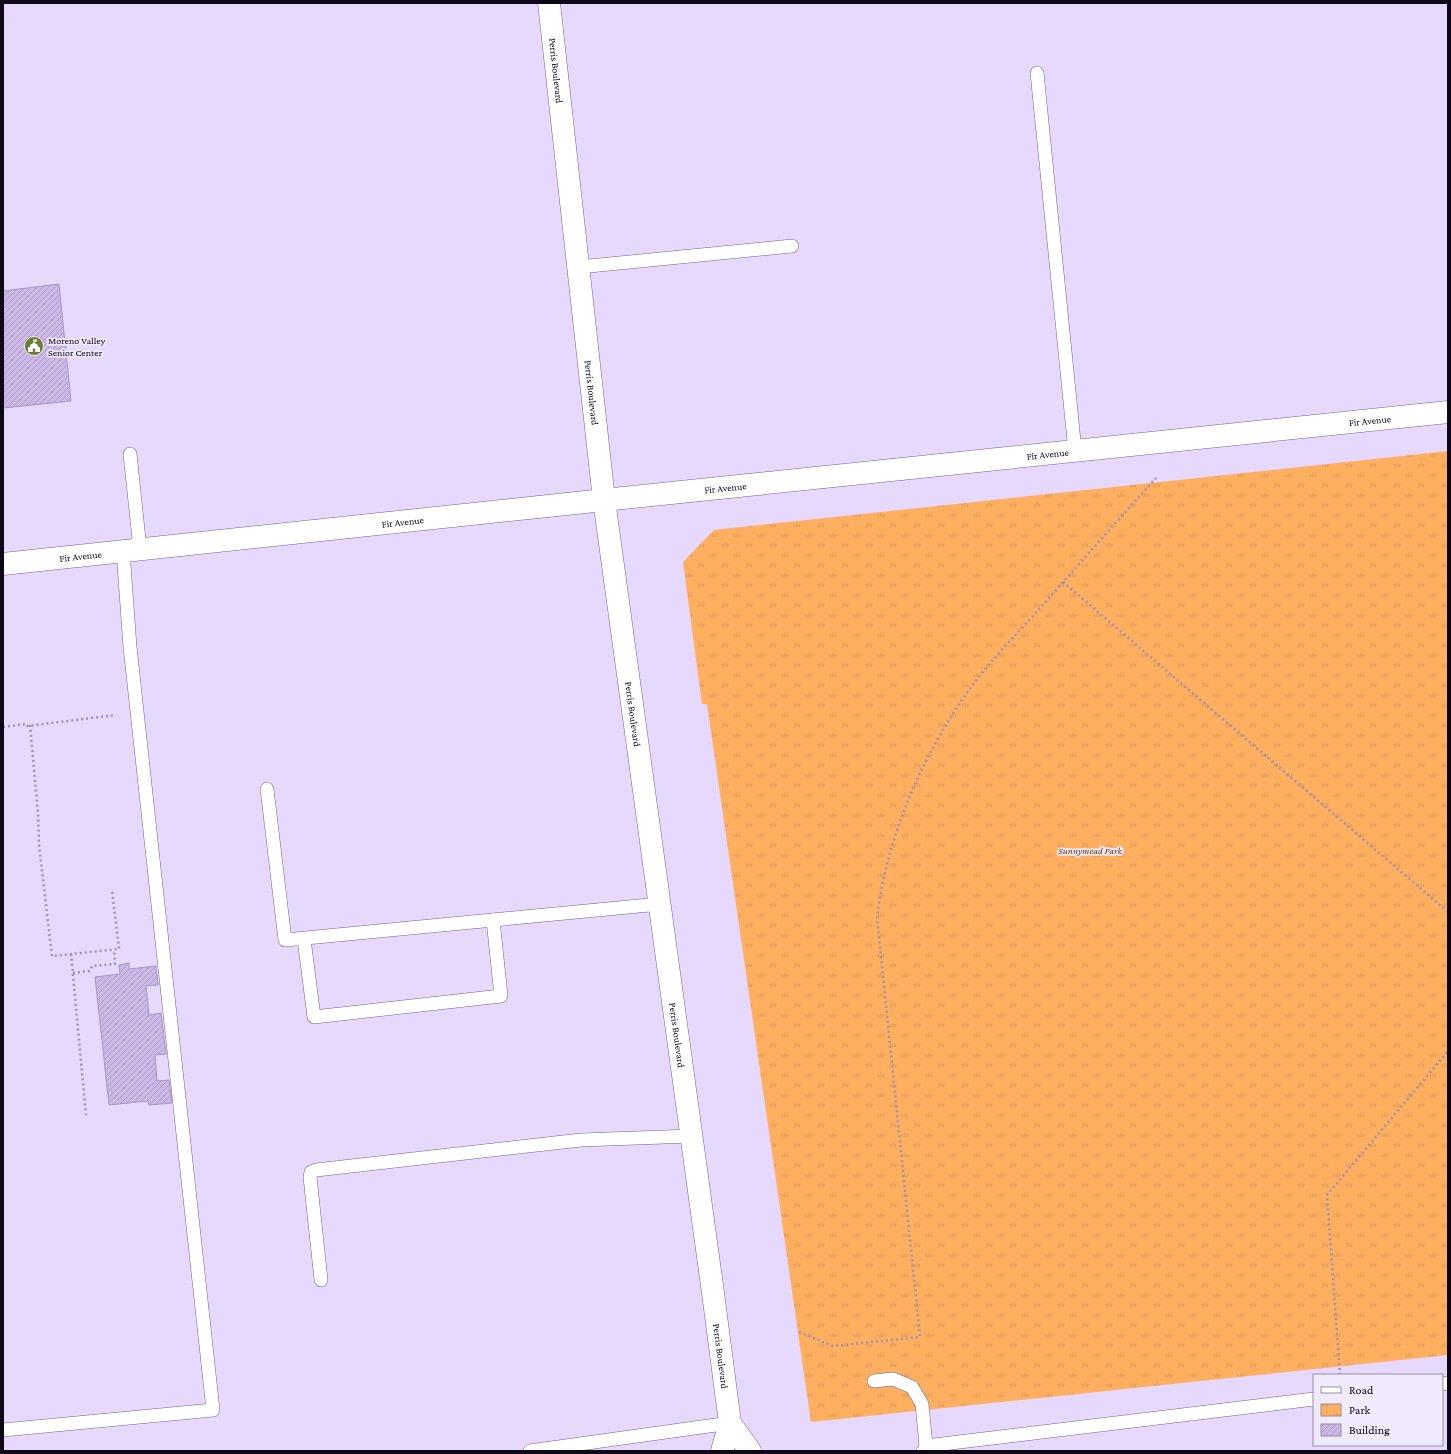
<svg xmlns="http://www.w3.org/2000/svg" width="1451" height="1454" font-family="'Crimson Pro',serif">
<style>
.park{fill:url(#park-tufts)}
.building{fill:url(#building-hatch);stroke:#a996c3}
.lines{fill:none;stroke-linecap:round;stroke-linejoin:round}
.service-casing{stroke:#74628d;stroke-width:14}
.minor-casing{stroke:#74628d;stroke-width:23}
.tertiary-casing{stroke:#74628d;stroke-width:23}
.primary-casing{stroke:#74628d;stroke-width:23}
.path{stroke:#9e92b0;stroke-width:2.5;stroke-dasharray:2 3;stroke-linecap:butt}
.service{stroke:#fff;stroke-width:13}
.minor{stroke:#fff;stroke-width:22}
.tertiary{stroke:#fff;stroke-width:22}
.primary{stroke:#fff;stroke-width:22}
.labels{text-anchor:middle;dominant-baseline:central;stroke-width:3.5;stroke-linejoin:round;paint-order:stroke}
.street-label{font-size:10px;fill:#0e0717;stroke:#f1e9fc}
.poi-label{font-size:10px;fill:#0e0717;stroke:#f1e9fc;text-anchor:start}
.park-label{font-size:10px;font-style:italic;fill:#623a0d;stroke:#f1e9fc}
</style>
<defs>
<pattern id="park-tufts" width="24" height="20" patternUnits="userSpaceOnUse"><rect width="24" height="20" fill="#ffaf60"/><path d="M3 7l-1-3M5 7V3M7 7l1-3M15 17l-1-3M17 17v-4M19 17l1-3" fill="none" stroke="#d99553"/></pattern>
<pattern id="building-hatch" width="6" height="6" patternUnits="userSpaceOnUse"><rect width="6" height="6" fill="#cbb8e7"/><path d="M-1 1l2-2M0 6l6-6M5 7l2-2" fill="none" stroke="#ad9dc5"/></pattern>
</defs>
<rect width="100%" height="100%" fill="#e7d8fe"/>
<polygon class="park" points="1448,451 1448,1355 811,1422 707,704 702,704 683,562 714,530"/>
<g class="building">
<polygon points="59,284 71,401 3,408 3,291"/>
<polygon points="129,963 129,969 156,966 158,985 146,986 149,1015 161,1013 166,1054 155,1055 157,1081 169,1080 172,1103 149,1105 148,1101 109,1105 95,977 120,974 119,965"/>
</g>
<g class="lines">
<g class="service-casing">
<g id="service">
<polyline points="1037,73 1075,451"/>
<polyline points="579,267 792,246"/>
<polyline points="130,454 140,549"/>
<polyline points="267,789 285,940 660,904"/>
<polyline points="304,939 314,1017 501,996 493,920"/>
<polyline points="321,1280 310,1177 311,1172 316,1170 581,1140 692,1136"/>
<polyline points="874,1381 893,1379 912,1387 922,1404 926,1446"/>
<polyline points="1442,1384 1448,1383"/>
<polyline points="3,1430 213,1410 130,647 123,551"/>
<polyline points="530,1451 730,1423"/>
<polyline points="923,1451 926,1446 1314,1399"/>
</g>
</g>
<g class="minor-casing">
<g id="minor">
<path id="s1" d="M604,500l844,-88"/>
</g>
</g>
<g class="tertiary-casing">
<g id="tertiary">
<path id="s2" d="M3,564l601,-64"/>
</g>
</g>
<g class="primary-casing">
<g id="primary">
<path id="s3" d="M549,3l55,497 109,793 17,130 -8,28"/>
<polyline points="730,1423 750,1451"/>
</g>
</g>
<g class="path">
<polyline points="1063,582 1448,912"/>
<polyline points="30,725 38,813 39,845 52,956 119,949 112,890"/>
<polyline points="3,727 26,724 27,726 116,715"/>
<polyline points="71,954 86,1115"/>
<polyline points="73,973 90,971 92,966 115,964 114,950"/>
<path d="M799,1332l34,14 87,-9 -43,-419c9,-78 43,-157 87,-221 22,-32 51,-61 77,-90 38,-43 76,-86 115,-129"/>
<polyline points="1340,1375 1327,1195 1448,1051"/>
</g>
<use href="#service" class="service"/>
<use href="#minor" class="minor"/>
<use href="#tertiary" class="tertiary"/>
<use href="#primary" class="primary"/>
</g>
<defs>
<g id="civic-disc" transform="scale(1)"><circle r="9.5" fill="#698032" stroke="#f1e9fc"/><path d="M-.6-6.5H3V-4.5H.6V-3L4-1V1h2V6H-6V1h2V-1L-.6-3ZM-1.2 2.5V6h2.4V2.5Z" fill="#fff"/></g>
</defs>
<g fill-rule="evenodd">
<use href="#civic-disc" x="34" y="346"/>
</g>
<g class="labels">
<g class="street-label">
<text stroke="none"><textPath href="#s3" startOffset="68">Perris Boulevard</textPath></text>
<text stroke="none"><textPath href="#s3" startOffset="392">Perris Boulevard</textPath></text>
<text stroke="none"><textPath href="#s1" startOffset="770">Fir Avenue</textPath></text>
<text stroke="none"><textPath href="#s1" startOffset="446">Fir Avenue</textPath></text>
<text stroke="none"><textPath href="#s1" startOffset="122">Fir Avenue</textPath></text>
<text stroke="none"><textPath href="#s2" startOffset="402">Fir Avenue</textPath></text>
<text stroke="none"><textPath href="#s2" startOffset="78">Fir Avenue</textPath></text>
<text stroke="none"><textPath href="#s3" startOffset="716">Perris Boulevard</textPath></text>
<text stroke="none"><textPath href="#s3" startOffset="1040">Perris Boulevard</textPath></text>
<text stroke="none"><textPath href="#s3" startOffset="1364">Perris Boulevard</textPath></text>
</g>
<g class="poi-label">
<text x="48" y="340">Moreno Valley<tspan x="48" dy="12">Senior Center</tspan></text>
</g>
<g class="park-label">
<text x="1090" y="850">Sunnymead Park</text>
</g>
</g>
<rect width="1451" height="1454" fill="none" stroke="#0e0717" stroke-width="8"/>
<rect x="1313" y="1374" width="130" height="72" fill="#f1e9fc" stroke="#968fa0"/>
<rect x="1321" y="1387" width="20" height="6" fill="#ffffff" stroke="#968fa0"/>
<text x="1349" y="1394" font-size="12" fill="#0e0717">Road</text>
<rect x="1321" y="1404" width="20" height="12" fill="url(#park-tufts)" stroke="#968fa0"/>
<text x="1349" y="1414" font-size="12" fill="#0e0717">Park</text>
<rect x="1321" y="1424" width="20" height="12" fill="url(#building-hatch)" stroke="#968fa0"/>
<text x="1349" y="1434" font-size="12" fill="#0e0717">Building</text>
</svg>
